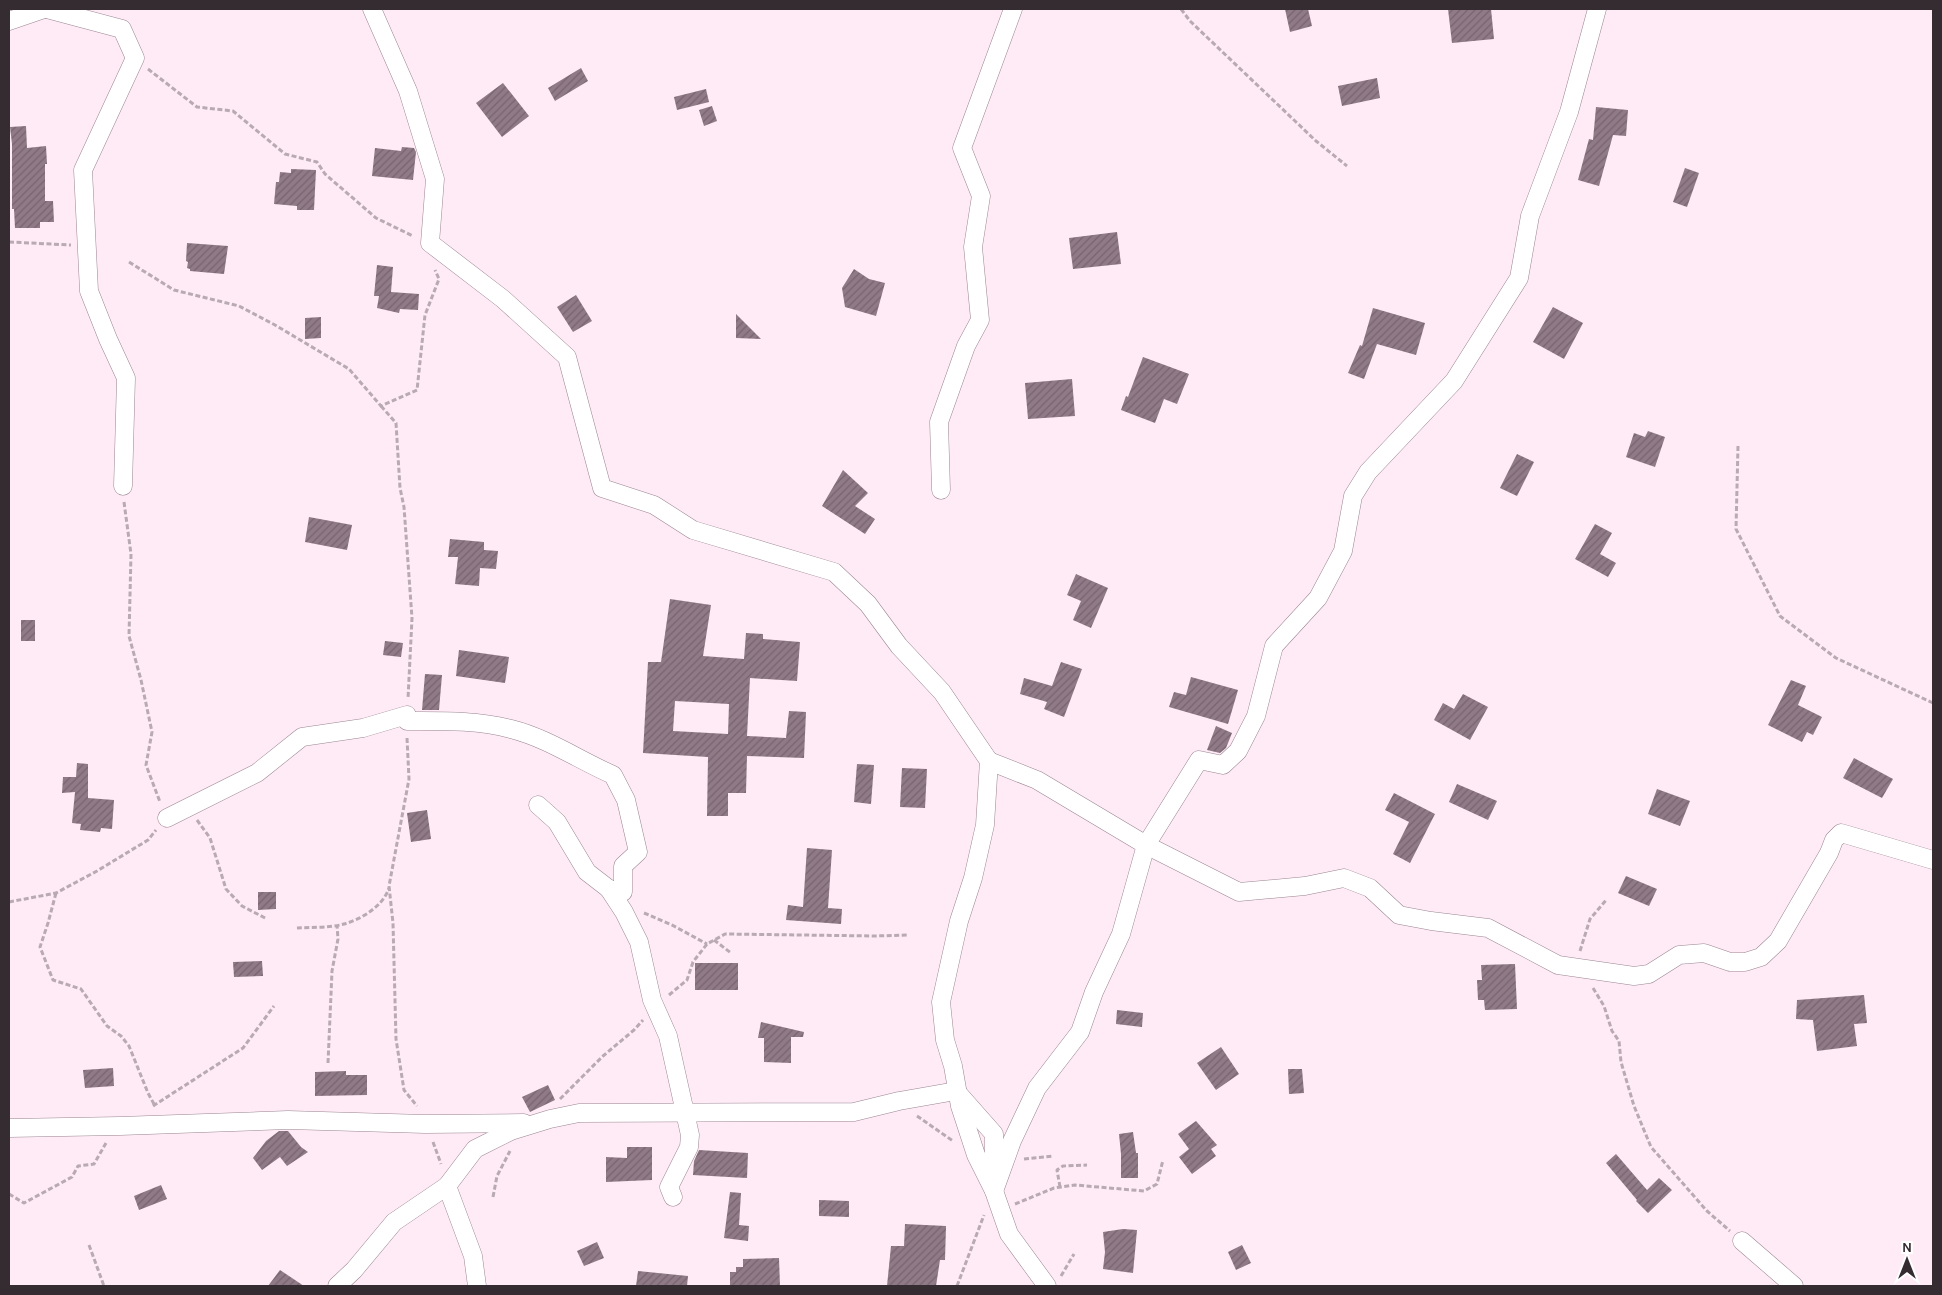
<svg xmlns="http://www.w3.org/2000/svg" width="1942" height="1295" font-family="Karla,sans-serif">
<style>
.building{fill:url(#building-hatch);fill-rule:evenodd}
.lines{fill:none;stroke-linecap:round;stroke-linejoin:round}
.minor-casing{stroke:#9b8591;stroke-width:19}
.path{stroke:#b9a9b3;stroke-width:3;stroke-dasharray:5 2.5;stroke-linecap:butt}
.minor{stroke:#fff;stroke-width:18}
</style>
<defs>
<pattern id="building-hatch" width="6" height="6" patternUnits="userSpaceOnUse" patternTransform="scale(1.25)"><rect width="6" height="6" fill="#907a87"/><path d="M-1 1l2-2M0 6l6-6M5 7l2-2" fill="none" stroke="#76646f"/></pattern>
</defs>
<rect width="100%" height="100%" fill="#feebf6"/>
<g class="building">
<polygon points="1285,9 1308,9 1312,26 1290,32"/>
<polygon points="1448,9 1491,9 1494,39 1452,43"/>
<polygon points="581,68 588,81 555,101 548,88"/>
<polygon points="1377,78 1380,98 1342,106 1338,86"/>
<polygon points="503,83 529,116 502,137 476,103"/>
<polygon points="706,89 709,102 677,110 674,97"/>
<polygon points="712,106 717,121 704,126 699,110"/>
<polygon points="1596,107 1628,110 1626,136 1613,135 1599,186 1578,180 1589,139 1593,140"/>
<polygon points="26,126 27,148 46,146 47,164 45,164 45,201 53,201 54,222 40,222 40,228 15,228 14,209 12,209 12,144 10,127"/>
<polygon points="402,147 414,148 416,152 413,180 372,176 375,148 401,151"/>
<polygon points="1685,168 1699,173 1687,207 1673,202"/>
<polygon points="291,169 316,170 314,210 297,210 297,206 274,204 276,182 279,182 280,172 291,173"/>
<polygon points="1117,232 1121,264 1073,269 1069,238"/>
<polygon points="187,243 228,246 224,274 190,271 190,269 187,268 188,262 186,261"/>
<polygon points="377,265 393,267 391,292 419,294 418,310 400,309 399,313 377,308 379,296 374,296"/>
<polygon points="854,269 869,279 885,283 876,316 845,307 842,288"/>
<polygon points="576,295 592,321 573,332 557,307"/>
<polygon points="1553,307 1583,323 1564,359 1533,342"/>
<polygon points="1373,308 1425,323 1416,355 1377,344 1364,379 1348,373 1360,345 1362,346"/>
<polygon points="736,314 761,339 736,338"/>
<polygon points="321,317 321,338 305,339 305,318"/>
<polygon points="1143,357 1189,374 1177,404 1164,399 1155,423 1121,410 1126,396 1128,397"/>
<polygon points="1072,379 1075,416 1028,419 1025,383"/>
<polygon points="1648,431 1665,437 1655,467 1626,457 1634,433 1645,437"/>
<polygon points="1517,454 1534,462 1517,496 1500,488"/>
<polygon points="843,470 868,493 855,506 875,519 865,534 822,506"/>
<polygon points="309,517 352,525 347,550 305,542"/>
<polygon points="1595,524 1612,533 1600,554 1616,563 1608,577 1575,559"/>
<polygon points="450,539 484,542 484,550 498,551 496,569 480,568 479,586 455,584 458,557 448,557"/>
<polygon points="1076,574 1108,588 1091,628 1073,620 1081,601 1067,595"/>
<path d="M670,599l41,6 -8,51 41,3 2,-26 17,1v5l37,3 -3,39 -47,-3 -3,58 39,2 3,-27 17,1 -2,46 -57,-2 -1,37h-18v23h-21l1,-59 -65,-4 5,-91h13zM675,701l54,3 -1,30 -55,-3z"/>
<rect x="21" y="620" width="14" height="21"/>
<polygon points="385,641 403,643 401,657 383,655"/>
<polygon points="459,650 509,657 505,683 456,676"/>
<polygon points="1061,662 1082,669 1064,717 1044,709 1047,702 1020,694 1024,678 1052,686"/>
<polygon points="425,674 442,675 439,710 422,710"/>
<polygon points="1191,677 1238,690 1228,724 1169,707 1174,692 1186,695"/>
<polygon points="1791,680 1806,686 1798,705 1822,717 1813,735 1807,732 1802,742 1768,725"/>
<polygon points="1463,694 1488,707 1470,740 1434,720 1443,703 1454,709"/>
<polygon points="1216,726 1232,733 1226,748 1220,753 1207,750"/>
<polygon points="1854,758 1893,779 1882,798 1843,778"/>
<polygon points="77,763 88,764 88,798 114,800 112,829 101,828 100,832 80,830 81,824 72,823 75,792 62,793 63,777 76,777"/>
<polygon points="857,764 874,765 871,804 854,802"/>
<polygon points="902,768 927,769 925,808 900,807"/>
<polygon points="1457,784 1497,801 1488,820 1449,802"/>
<polygon points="1657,789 1690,801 1680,826 1648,814"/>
<polygon points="1394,793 1435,814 1410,863 1393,854 1409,822 1385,810"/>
<polygon points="427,810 431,839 411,842 407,813"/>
<polygon points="807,848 832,850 828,908 842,909 841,924 786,920 788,905 803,907"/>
<polygon points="1626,876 1657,889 1649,906 1618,893"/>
<polygon points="258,892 276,892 276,909 258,910"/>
<polygon points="262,961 263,976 234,977 233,962"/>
<rect x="695" y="963" width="43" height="27"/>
<polygon points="1515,964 1517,1009 1485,1010 1484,1000 1478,1000 1477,980 1482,980 1481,965"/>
<polygon points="1864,995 1867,1023 1854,1024 1857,1046 1817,1051 1813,1020 1796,1019 1797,1000"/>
<polygon points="1117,1010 1143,1013 1142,1027 1116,1024"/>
<polygon points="761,1022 804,1032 803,1037 791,1037 791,1063 764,1062 764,1038 758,1038"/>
<polygon points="1221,1047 1239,1074 1216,1090 1197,1063"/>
<polygon points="113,1068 114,1086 85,1088 83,1070"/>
<polygon points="1288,1069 1302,1069 1304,1093 1289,1094"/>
<polygon points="346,1071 346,1075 367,1075 367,1095 315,1096 315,1072"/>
<polygon points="548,1085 555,1100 530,1112 522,1097"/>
<polygon points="1196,1121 1217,1145 1211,1149 1216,1156 1192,1174 1179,1157 1189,1149 1178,1134"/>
<polygon points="279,1131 288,1131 301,1147 308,1152 287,1166 280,1157 262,1170 253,1158 266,1141"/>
<polygon points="1133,1132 1136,1153 1138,1153 1138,1178 1121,1178 1121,1154 1119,1134"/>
<polygon points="627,1147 652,1147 652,1180 606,1182 606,1157 627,1158"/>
<polygon points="699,1150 748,1153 747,1178 693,1175 694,1161"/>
<polygon points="1616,1154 1647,1190 1659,1178 1672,1190 1648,1213 1636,1201 1637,1200 1606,1163"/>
<polygon points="161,1185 167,1199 139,1210 134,1196"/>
<polygon points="730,1192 741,1193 739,1225 749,1226 748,1241 724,1238"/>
<polygon points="819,1200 849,1201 849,1217 819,1216"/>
<polygon points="905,1224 946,1226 945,1260 940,1260 936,1286 887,1286 891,1246 904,1246"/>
<polygon points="1123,1229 1137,1230 1133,1273 1103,1269 1105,1252 1103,1232"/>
<polygon points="597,1242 604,1258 584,1266 577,1251"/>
<polygon points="1242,1245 1251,1263 1236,1270 1228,1252"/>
<polygon points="779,1258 780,1286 730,1286 730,1272 736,1272 736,1267 743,1267 743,1259"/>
<polygon points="280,1270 304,1286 268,1286"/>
<polygon points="638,1271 688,1276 687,1286 636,1286"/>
</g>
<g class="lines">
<g class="minor-casing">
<g id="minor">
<polyline points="47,9 122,29 135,58 83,170 89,291 108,339 126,378 123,486"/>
<polyline points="372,9 408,91 435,179 430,243 503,299 567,357 602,488 654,505 693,530 834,572 868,604 899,646 942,692 989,761 985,825 973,878 959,921 941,1002 945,1040 953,1066 960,1106 976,1155 994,1191 1009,1234 1047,1286"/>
<polyline points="9,21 44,9"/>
<polyline points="941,490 939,422 966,346 980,320 973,247 981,196 962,148 1013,9"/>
<path d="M407,721c34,0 71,-1 104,8 36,9 68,31 102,46l13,25 12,52 -15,14v26l-14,-3 15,23 15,30 13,58 16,36 22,99 -1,12 -20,40 4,10"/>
<polyline points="989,761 1037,780 1146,845 1239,892 1305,886 1344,878 1370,888 1399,915 1431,921 1488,928 1558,965 1634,976 1649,974 1679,955 1704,953 1730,962 1745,962 1761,957 1778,941 1829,853 1834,840 1841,833 1933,860"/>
<polyline points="538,805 557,822 587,872 609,889"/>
<polyline points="167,818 257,773 302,737 363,728 407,715"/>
<polyline points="9,1128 120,1126 288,1120 425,1124 524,1123"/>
<polyline points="447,1186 473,1256 477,1286"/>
<polyline points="994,1191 1012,1141 1037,1088 1080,1032 1094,992 1121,934 1146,845 1199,760 1223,765 1238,751 1256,716 1274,646 1318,598 1343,551 1353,496 1368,472 1454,381 1519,278 1530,216 1569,112 1597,9"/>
<polyline points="1742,1241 1794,1286"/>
<polyline points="337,1286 354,1270 394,1222 447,1186 475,1149 511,1131 550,1119 579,1113 854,1112 899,1101 956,1091 994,1134 994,1178"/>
</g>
</g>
<g class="path">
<polyline points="1181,9 1190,21 1316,141 1347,166"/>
<polyline points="148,69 197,107 233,111 285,154 317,162 325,174 376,218 413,236"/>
<polyline points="9,242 71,245"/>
<polyline points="129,262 174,290 239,306 275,325 349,369 381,406 417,390 425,315 439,279 435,270"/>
<polyline points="381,406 396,423 400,488 404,507 412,618 408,699"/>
<polyline points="1738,446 1736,529 1780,616 1836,658 1933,703"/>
<polyline points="124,502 131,554 129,636 141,680 152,732 146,765 160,802"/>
<polyline points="407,738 409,779 389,886 393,923 396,1039 404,1090 417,1106"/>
<polyline points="197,820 210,838 226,889 242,906 267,919"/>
<polyline points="56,893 48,923 40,947 53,980 81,989 107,1026 121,1036 129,1046 148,1093 155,1106"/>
<polyline points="9,902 56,893 97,871 148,840 156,830"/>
<polyline points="644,913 672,925 707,944"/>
<path d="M297,928c15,-1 33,0 47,-4 18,-5 39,-18 45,-36"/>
<polyline points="714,940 731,953"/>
<polyline points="1580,951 1590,919 1607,899"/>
<polyline points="1593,988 1604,1006 1612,1031 1619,1041 1621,1062 1634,1106 1651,1147 1707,1211 1730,1231"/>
<polyline points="669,995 687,980 693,962 707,944 725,934 875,936 907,935"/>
<polyline points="328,1063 332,971 338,939 337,925"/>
<polyline points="560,1099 603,1056 634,1030 643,1020"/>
<polyline points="153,1106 243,1048 274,1006"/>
<polyline points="917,1116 953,1141"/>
<polyline points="433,1142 441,1164"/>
<polyline points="1024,1159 1053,1156"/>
<polyline points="1060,1187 1057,1170 1063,1166 1087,1165"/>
<polyline points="9,1194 24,1203 72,1177 78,1166 94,1164 106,1143"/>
<polyline points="493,1197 497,1176 510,1151"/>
<polyline points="1015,1204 1054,1188 1075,1185 1144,1191 1157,1184 1163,1160"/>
<polyline points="89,1245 104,1286"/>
<polyline points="1061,1276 1074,1254"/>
<polyline points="957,1286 984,1215"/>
</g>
<use href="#minor" class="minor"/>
</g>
<rect width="1942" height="1295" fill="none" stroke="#352c32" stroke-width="20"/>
<g transform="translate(1907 1260)" stroke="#ffffff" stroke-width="4" paint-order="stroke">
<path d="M0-4L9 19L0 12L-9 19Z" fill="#352c32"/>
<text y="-8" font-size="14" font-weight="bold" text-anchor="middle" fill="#352c32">N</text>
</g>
</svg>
